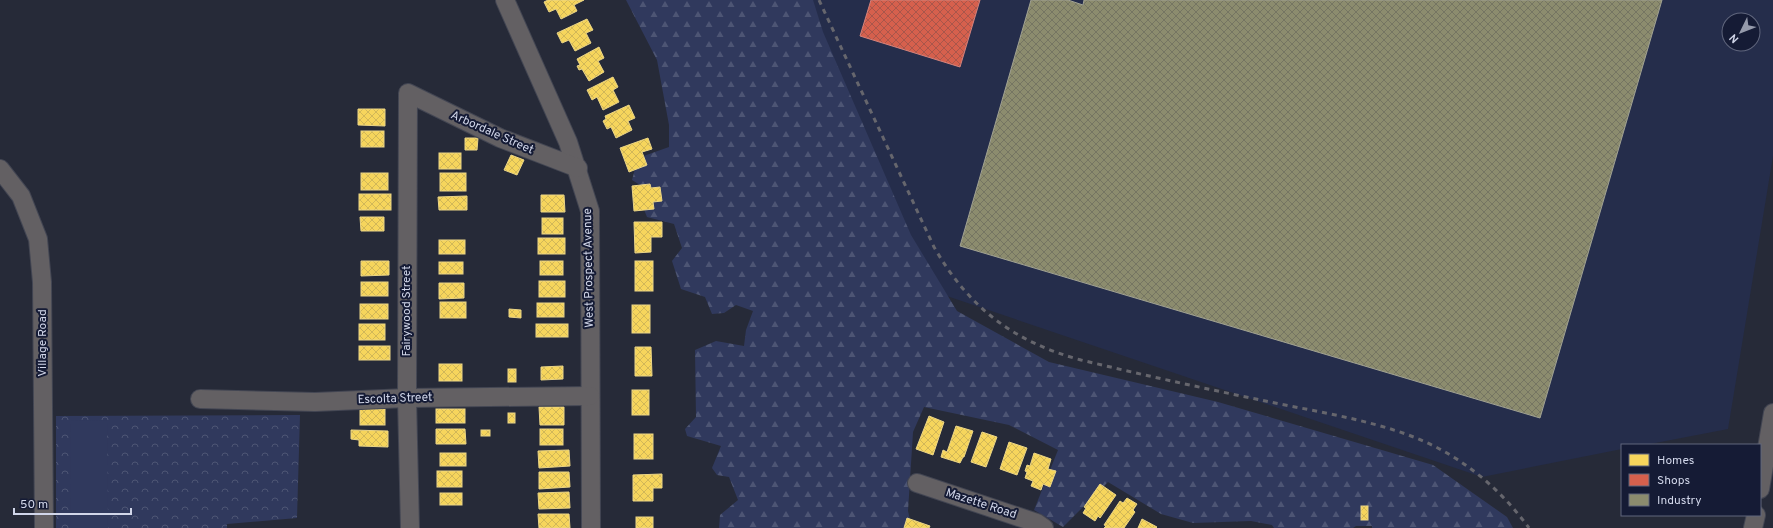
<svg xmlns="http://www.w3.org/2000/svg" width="1773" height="528" font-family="Overpass,sans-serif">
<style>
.built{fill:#252d4b;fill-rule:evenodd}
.forest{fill:url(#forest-firs)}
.park{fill:url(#park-crowns)}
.pitch{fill:#30395d}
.homes{fill:url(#homes-cross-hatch);stroke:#ebd586}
.shops{fill:url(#shops-cross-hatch);stroke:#d4837c}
.industry{fill:url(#industry-cross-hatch);stroke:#a1a293}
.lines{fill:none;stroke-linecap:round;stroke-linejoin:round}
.minor-casing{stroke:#434653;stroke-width:20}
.minor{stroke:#636063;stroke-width:18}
.rail{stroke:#66666d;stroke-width:3;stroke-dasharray:5 5;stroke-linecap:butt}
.labels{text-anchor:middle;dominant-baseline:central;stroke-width:4;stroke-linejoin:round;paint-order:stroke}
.street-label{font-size:12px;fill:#d1d6e9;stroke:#151b35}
</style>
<defs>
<pattern id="forest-firs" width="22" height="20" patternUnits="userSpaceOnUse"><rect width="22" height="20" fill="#30395d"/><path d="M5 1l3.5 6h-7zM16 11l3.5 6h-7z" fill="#4d5574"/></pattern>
<pattern id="park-crowns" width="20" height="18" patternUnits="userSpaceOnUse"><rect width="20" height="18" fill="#30395d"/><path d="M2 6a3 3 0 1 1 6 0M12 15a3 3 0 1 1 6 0" fill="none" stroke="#4d5574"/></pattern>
<pattern id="homes-cross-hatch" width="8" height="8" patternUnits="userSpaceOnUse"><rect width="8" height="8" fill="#f6d55c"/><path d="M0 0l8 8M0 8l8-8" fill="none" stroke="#d1b758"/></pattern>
<pattern id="shops-cross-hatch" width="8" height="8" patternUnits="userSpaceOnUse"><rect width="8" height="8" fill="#d6604d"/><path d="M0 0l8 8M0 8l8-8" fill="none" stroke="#a9564b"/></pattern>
<pattern id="industry-cross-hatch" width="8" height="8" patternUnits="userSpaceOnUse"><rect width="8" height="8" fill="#8c8c6e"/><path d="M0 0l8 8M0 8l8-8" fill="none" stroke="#757562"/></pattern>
</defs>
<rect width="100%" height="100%" fill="#262a38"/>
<path class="built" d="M781,0h992v156l-45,273 -83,16h-23v4l-140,28 -547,-185zM1729,20h24v24h-24z"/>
<polygon class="forest" points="626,0 813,0 823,32 911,235 957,311 1049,362 1218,402 1433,465 1507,517 1513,528 1372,528 1372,526 1356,526 1353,528 1274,528 1272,525 1251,521 1193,523 1161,514 1108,482 1063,527 1034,510 1058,450 1009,425 924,407 913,432 908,511 912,528 719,528 720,515 738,500 729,477 717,475 712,468 721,446 687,436 685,429 696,417 695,350 716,341 744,346 746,330 753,311 736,305 724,313 712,314 705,297 681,289 672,261 682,248 674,224 647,217 643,207 653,193 632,180 638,158 669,147 669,125 657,60"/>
<polygon class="park" points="300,415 297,518 227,524 227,528 56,528 56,416"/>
<polygon class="pitch" points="107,420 108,528 71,528 70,421"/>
<g class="homes">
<polygon points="548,0 584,0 574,5 577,11 561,19 556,9 549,12 544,2"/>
<polygon points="587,19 593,30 586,33 591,43 575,51 569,40 562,43 557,33"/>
<polygon points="599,47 604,58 598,61 604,72 589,81 582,69 579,70 577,66 580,65 577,59"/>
<polygon points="613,77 618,87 613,90 619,102 603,110 597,97 592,100 587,90"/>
<polygon points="629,105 635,118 628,121 632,130 616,138 611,127 607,129 603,121 606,119 605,116"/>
<polygon points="358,109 385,109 385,126 358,125"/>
<rect x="361" y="131" width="23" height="16"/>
<polygon points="465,138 478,138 477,150 465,150"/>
<polygon points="648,138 652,149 642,152 647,165 629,172 620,148"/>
<rect x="439" y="153" width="22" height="16"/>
<polygon points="511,155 524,160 517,175 504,170"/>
<rect x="361" y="173" width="27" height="17"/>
<rect x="440" y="173" width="26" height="18"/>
<polygon points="650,184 651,188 660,187 662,201 653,202 654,209 634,211 632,186"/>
<rect x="359" y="194" width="32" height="16"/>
<polygon points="541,195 564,195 565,212 541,212"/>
<polygon points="467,196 467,210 439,210 438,197"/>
<polygon points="360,217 384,217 384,231 361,231"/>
<rect x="542" y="218" width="21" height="16"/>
<polygon points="634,222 662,222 662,237 651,237 651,252 635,253"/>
<rect x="538" y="238" width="27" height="16"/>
<rect x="439" y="240" width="26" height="14"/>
<polygon points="361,261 389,261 389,275 361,276"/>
<rect x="540" y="261" width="23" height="14"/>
<rect x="635" y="261" width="18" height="30"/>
<rect x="439" y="262" width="24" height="12"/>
<rect x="539" y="281" width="26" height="16"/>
<rect x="361" y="282" width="27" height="14"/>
<polygon points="439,283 464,283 464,298 439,299"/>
<rect x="440" y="302" width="26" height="16"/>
<rect x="537" y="303" width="27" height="14"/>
<rect x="360" y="304" width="28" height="15"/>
<rect x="632" y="305" width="18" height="28"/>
<polygon points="509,309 521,310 521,318 509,317"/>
<rect x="359" y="324" width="26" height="16"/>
<rect x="536" y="324" width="32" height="13"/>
<rect x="359" y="346" width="31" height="14"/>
<polygon points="635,347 651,347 652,376 635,376"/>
<rect x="439" y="364" width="23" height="17"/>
<polygon points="563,366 563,379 541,380 541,367"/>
<rect x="508" y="369" width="8" height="13"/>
<rect x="632" y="390" width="17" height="25"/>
<polygon points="539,407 564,407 564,425 540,425"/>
<rect x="360" y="409" width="25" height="16"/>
<rect x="436" y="409" width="29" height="14"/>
<rect x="508" y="413" width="7" height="10"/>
<polygon points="929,416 944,422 933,455 916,449"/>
<polygon points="956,426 973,431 964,457 963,457 960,463 941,457 943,450 947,452"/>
<polygon points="436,429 465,429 466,444 436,444"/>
<rect x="540" y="429" width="23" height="16"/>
<polygon points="351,430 388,431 388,447 359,446 359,440 351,439"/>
<rect x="481" y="430" width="9" height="6"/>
<polygon points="982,432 997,437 986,467 971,462"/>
<rect x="634" y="434" width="19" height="25"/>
<polygon points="1009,442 1027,448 1017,475 1000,469"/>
<polygon points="569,450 570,466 539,468 538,451"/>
<rect x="440" y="453" width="26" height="13"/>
<polygon points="1034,453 1051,459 1048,469 1056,471 1050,487 1043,484 1041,490 1031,486 1033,481 1025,478 1027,472 1025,471 1027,465 1030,466"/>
<rect x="437" y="471" width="25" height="16"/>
<polygon points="539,472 569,472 570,487 539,489"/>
<polygon points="662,474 662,488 653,488 653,501 633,501 633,475"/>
<polygon points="1100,484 1116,495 1100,518 1098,516 1095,521 1083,513 1086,508 1084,507"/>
<polygon points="569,492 570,508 539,509 538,493"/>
<rect x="440" y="493" width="22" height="12"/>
<polygon points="1127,498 1137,504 1133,510 1135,512 1124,528 1104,528 1106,526 1104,525 1120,501 1123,503"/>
<rect x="1361" y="506" width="7" height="14"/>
<polygon points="538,514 569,514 570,528 539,528"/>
<rect x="636" y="517" width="17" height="11"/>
<polygon points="907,518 930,526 929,528 904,528"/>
<polygon points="1142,519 1157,527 1156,528 1138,528"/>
</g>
<polygon class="shops" points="871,0 980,0 960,67 860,36"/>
<polygon class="industry" points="1031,0 1068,0 1083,5 1084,0 1662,0 1540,418 960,246"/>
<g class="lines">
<g class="minor-casing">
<g id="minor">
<polyline points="505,0 568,142 590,211 591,528"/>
<polyline points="0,169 21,196 38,239 42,282 44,528"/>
<polyline points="200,399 315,402 407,398 590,396"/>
<polyline points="917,483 1037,523 1044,528"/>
<polyline points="1760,489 1773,413"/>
<polyline points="410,528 407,398 408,93 500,138 578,168"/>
<polyline points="1753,528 1756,515"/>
</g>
</g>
<use href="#minor" class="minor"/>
<path class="rail" d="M819,0l115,247c35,61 80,95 147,113 58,14 116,27 175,39 50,11 108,19 155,37 48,18 88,51 118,92"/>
</g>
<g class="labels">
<g class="street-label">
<text transform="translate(492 133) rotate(24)">Arbordale Street</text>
<text transform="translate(589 268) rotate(-91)">West Prospect Avenue</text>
<text transform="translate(407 311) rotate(-90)">Fairywood Street</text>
<text transform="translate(43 343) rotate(-90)">Village Road</text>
<text transform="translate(395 399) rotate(-2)">Escolta Street</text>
<text transform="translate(981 504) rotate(18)">Mazette Road</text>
</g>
</g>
<rect x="1621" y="444" width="140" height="72" fill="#151b35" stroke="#60667d"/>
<rect x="1629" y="454" width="20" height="12" fill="#f6d55c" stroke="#60667d"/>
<text x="1657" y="464" font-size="12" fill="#d1d6e9">Homes</text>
<rect x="1629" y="474" width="20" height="12" fill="#d6604d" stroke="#60667d"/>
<text x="1657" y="484" font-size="12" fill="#d1d6e9">Shops</text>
<rect x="1629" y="494" width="20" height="12" fill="#8c8c6e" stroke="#60667d"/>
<text x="1657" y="504" font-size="12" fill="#d1d6e9">Industry</text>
<g transform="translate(1741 32) rotate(227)"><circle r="19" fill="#151b35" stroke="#60667d"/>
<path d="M0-3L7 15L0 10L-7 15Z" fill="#959aab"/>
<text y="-6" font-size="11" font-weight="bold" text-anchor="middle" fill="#d1d6e9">N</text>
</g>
<path d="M14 508v6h117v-6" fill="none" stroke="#d1d6e9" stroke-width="2"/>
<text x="20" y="508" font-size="12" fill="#d1d6e9" stroke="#151b35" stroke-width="3" paint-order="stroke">50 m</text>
</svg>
